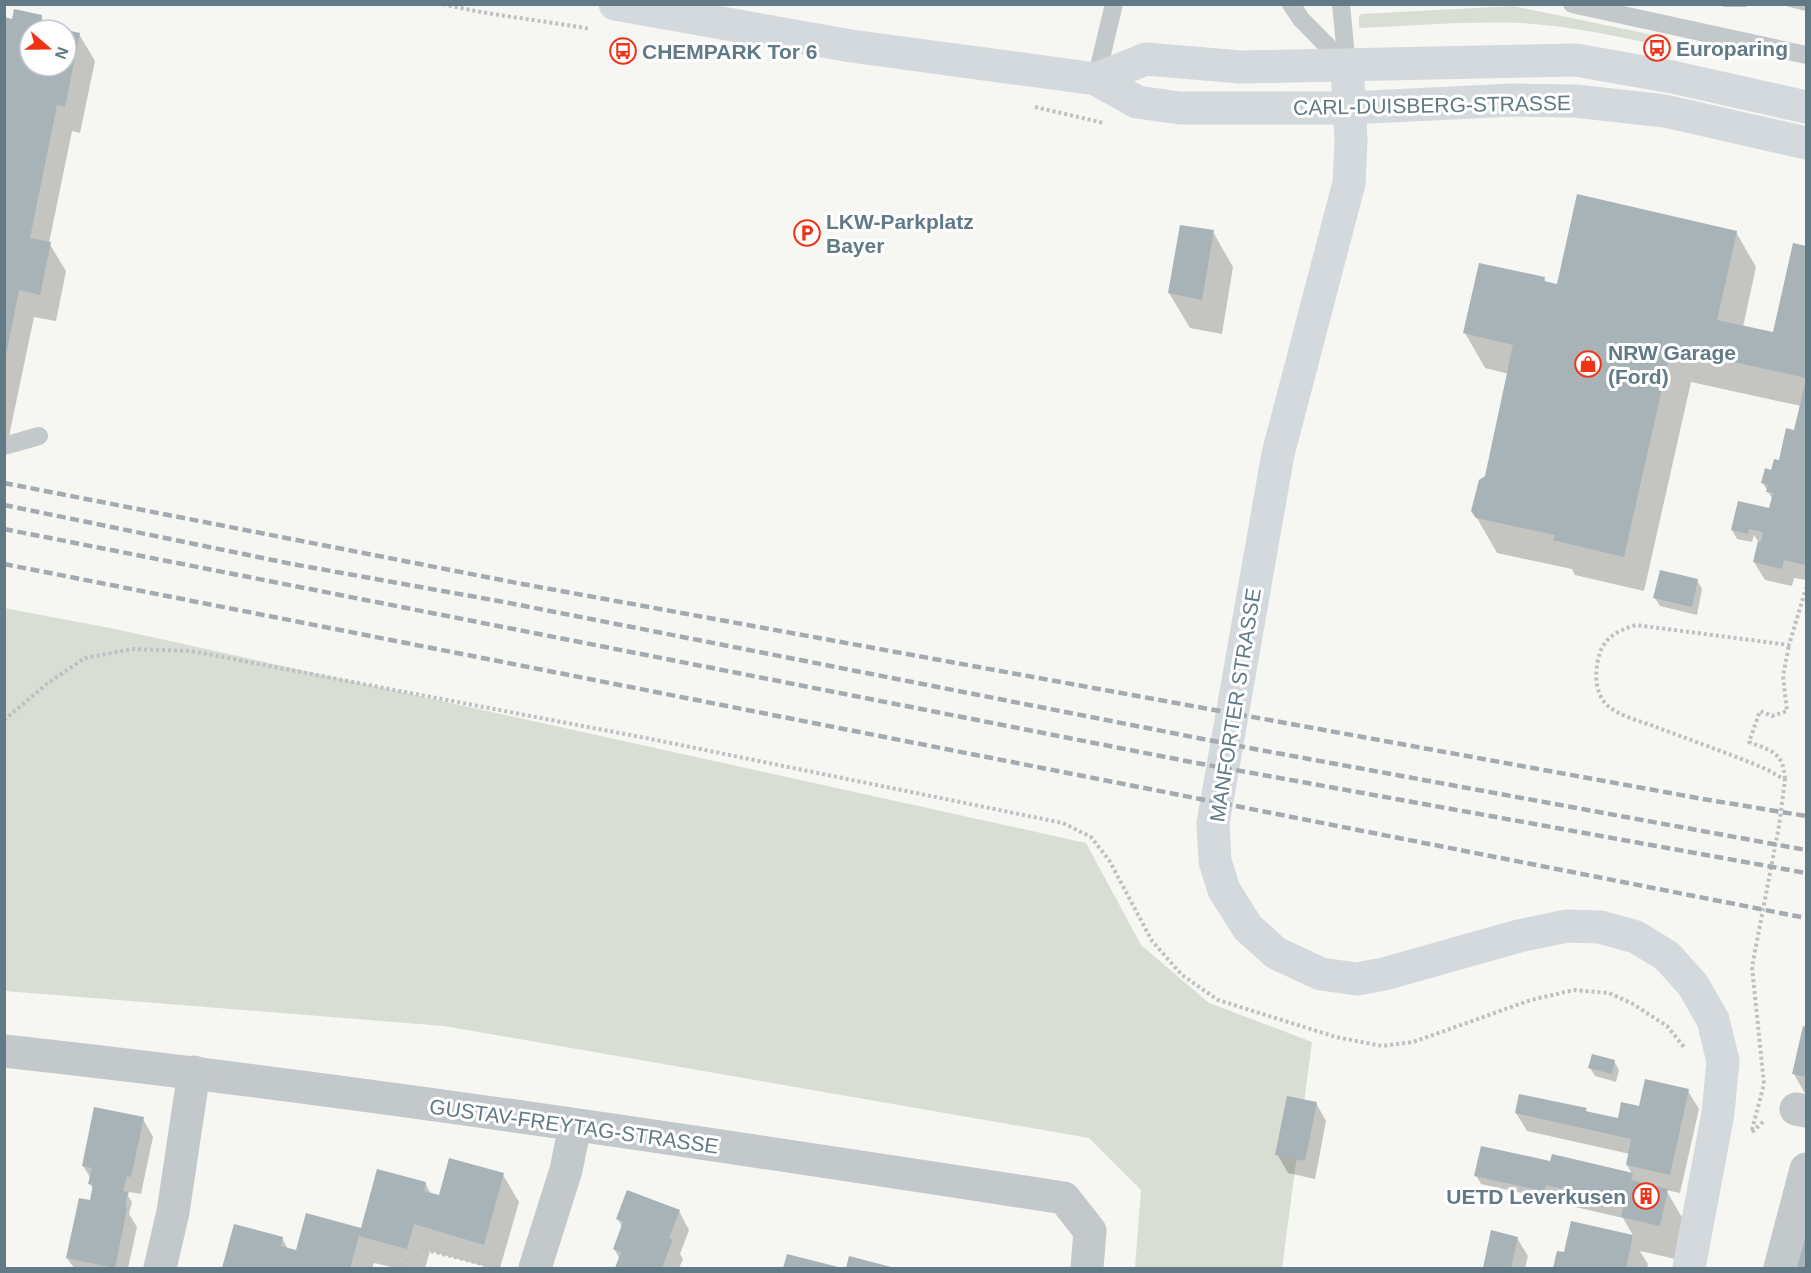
<svg xmlns="http://www.w3.org/2000/svg" width="1811" height="1273" font-family="Arial,sans-serif">
<style>
.green{fill:#d8ded3}
.shadow{fill:#0003}
.building{fill:#a8b3b8}
.lines{fill:none;stroke-linecap:round;stroke-linejoin:round}
.path{stroke:#bec1c3;stroke-width:4;stroke-dasharray:3 3;stroke-linecap:butt}
.lane{stroke:#c3c8cb;stroke-width:18}
.street{stroke:#c3c8cb;stroke-width:33}
.secondary{stroke:#d3d9dd;stroke-width:33}
.rail{stroke:#a3abb0;stroke-width:4.5;stroke-dasharray:9 4.5;stroke-linecap:butt}
.labels{text-anchor:middle;dominant-baseline:central;stroke-width:6;stroke-linejoin:round;paint-order:stroke}
.poi-label{font-size:21px;font-weight:bold;fill:#627a86;stroke:#fff;text-anchor:start}
.street-label{font-size:21px;fill:#627a86;stroke:#fff}
</style>
<rect width="100%" height="100%" fill="#f6f6f2"/>
<g class="green">
<path d="M1513,6l155,32 -2,9c-48,-11 -96,-21 -146,-24 -53,-2 -108,3 -161,5v-11l2,-3z"/>
<polygon points="4,608 115,629 1086,843 1141,945 1209,1003 1312,1042 1282,1268 1135,1268 1141,1190 1089,1138 444,1026 5,991"/>
</g>
<g class="shadow">
<polygon points="1720,4 1750,4 1746,7 1724,7"/>
<polygon points="1777,4 1806,4 1806,11"/>
<polygon points="41,16 47,28 59,30 30,30 30,66 66,66 66,31 79,34 95,61 80,133 72,131 49,243 66,271 56,321 34,317 8,441 4,440 4,19 13,21"/>
<polygon points="1213,232 1233,267 1222,334 1190,328 1169,293"/>
<polygon points="1736,232 1756,267 1743,327 1774,334 1794,245 1806,248 1806,580 1794,578 1792,586 1765,580 1754,562 1759,543 1754,535 1752,542 1737,539 1732,530 1770,510 1773,500 1763,483 1780,462 1795,432 1801,406 1691,382 1644,591 1575,575 1572,569 1497,553 1473,511 1486,477 1509,374 1485,368 1465,333 1544,278 1546,283 1558,285"/>
<polygon points="1697,580 1702,589 1697,615 1660,606 1655,598"/>
<polygon points="1804,1028 1806,1029 1806,1093 1804,1092 1794,1074"/>
<polygon points="1614,1061 1619,1070 1616,1082 1595,1076 1590,1068"/>
<polygon points="1688,1091 1699,1109 1680,1193 1666,1190 1687,1226 1680,1260 1640,1251 1648,1264 1647,1268 1554,1268 1558,1252 1565,1254 1572,1223 1634,1237 1623,1218 1558,1203 1551,1190 1549,1199 1481,1184 1476,1175 1552,1163 1632,1174 1627,1165 1630,1154 1527,1131 1516,1113 1586,1110 1588,1113 1619,1120 1638,1107"/>
<polygon points="1316,1103 1326,1121 1315,1179 1288,1173 1277,1154"/>
<polygon points="143,1119 153,1137 141,1194 129,1192 128,1196 132,1202 129,1214 137,1227 128,1268 74,1268 67,1258 93,1202 94,1190 90,1184 91,1179 83,1166"/>
<polygon points="503,1175 519,1202 500,1268 491,1268 430,1251 425,1268 396,1268 374,1263 372,1268 223,1268 235,1226 282,1238 288,1249 297,1251 362,1230 425,1183 431,1194 440,1196"/>
<polygon points="679,1211 689,1230 680,1254 683,1259 679,1268 616,1268 620,1259 614,1249 622,1227 618,1219"/>
<polygon points="1806,1229 1806,1268 1798,1268"/>
<polygon points="1492,1232 1517,1238 1528,1256 1525,1268 1484,1268"/>
<polygon points="788,1256 839,1268 784,1268"/>
<polygon points="850,1258 892,1268 847,1268"/>
</g>
<g class="building">
<polygon points="14,9 42,15 40,25 62,29 30,30 30,66 66,66 66,30 80,33 65,107 57,105 30,238 51,242 40,295 19,290 6,355 5,17 12,19"/>
<polygon points="1577,194 1737,231 1717,320 1773,332 1793,243 1806,246 1806,378 1671,348 1624,557 1553,540 1555,535 1476,518 1471,511 1479,480 1485,476 1513,345 1463,333 1479,263 1545,277 1544,281 1557,284"/>
<polygon points="1180,225 1214,230 1202,300 1168,293"/>
<polygon points="1806,379 1806,560 1805,565 1784,560 1782,569 1753,562 1758,541 1761,542 1763,532 1749,529 1748,534 1731,530 1738,501 1769,508 1773,493 1766,492 1768,485 1761,483 1765,468 1771,470 1774,459 1779,460 1786,428 1794,430"/>
<polygon points="1660,570 1698,579 1692,607 1653,598"/>
<polygon points="1803,1026 1806,1027 1806,1077 1792,1074"/>
<polygon points="1592,1054 1615,1060 1612,1074 1588,1068"/>
<polygon points="1645,1079 1689,1089 1670,1175 1626,1165 1631,1139 1515,1113 1519,1094 1587,1108 1585,1111 1618,1118 1621,1102 1639,1106"/>
<polygon points="1287,1096 1317,1102 1305,1161 1275,1155"/>
<polygon points="94,1107 144,1117 131,1177 127,1176 123,1191 128,1192 125,1207 127,1208 115,1268 66,1258 79,1198 90,1200 93,1185 88,1184 92,1168 82,1166"/>
<polygon points="1481,1146 1550,1161 1552,1154 1633,1173 1631,1180 1668,1189 1660,1226 1621,1217 1624,1203 1546,1185 1544,1191 1474,1176"/>
<polygon points="449,1158 504,1173 484,1245 414,1224 407,1249 359,1236 350,1268 222,1268 234,1224 283,1237 281,1246 296,1250 306,1213 361,1228 377,1169 426,1182 424,1191 439,1195"/>
<polygon points="627,1190 680,1210 669,1238 673,1239 662,1268 615,1268 621,1252 613,1249 623,1222 616,1219"/>
<polygon points="1571,1221 1633,1235 1626,1268 1553,1268 1557,1251 1564,1252"/>
<polygon points="1806,1226 1806,1268 1796,1268"/>
<polygon points="1491,1230 1518,1237 1511,1268 1483,1268"/>
<polygon points="787,1254 842,1268 783,1268"/>
<polygon points="849,1256 895,1268 846,1268"/>
</g>
<g class="lines">
<g class="path">
<path d="M443,4c49,12 98,16 147,25"/>
<polyline points="1035,107 1104,123"/>
<polyline points="4,720 48,683 85,658 133,649 191,651 656,740 1063,823 1091,837 1109,860 1152,941 1182,975 1218,1000 1336,1037 1382,1046 1413,1042 1531,1000 1574,990 1609,993 1633,1004 1667,1026 1684,1047"/>
<path d="M1785,779c-2,-27 -13,-28 -36,-37l11,-31 12,5 15,-5 -4,-35 6,-31"/>
<path d="M1752,1130l12,-46 -12,-117 27,-141 6,-46 -17,-10c-37,-16 -75,-29 -112,-43 -16,-6 -38,-11 -50,-23 -11,-12 -11,-30 -8,-44 4,-22 19,-29 38,-35l153,20 17,-57"/>
<polyline points="1752,1132 1764,1121"/>
<polyline points="395,1268 423,1249 498,1268"/>
</g>
<g class="lane">
<polyline points="1291,4 1301,19 1346,65"/>
<polyline points="1341,4 1347,66"/>
<polyline points="1572,4 1806,55"/>
<polyline points="1096,79 1114,4"/>
<polyline points="4,446 39,436"/>
</g>
<g class="street">
<path d="M4,1051c355,39 708,93 1060,147l26,33 -3,37"/>
<polyline points="1796,1109 1806,1111"/>
<polyline points="160,1268 173,1212 194,1072"/>
<polyline points="535,1268 566,1170 575,1126"/>
<polyline points="1780,1268 1806,1169"/>
</g>
<g class="secondary">
<polyline points="615,4 851,46 1096,79 1137,102 1180,108 1349,108 1513,100 1575,101 1665,111 1806,143"/>
<polyline points="1347,66 1351,140 1349,183 1278,454 1213,823 1215,861 1224,890 1248,928 1276,953 1321,974 1357,979 1384,974 1519,936 1567,926 1600,927 1636,937 1667,956 1693,985 1713,1020 1723,1061 1718,1113 1689,1268"/>
<polyline points="1096,79 1146,59 1241,67 1576,60 1672,77 1806,107"/>
</g>
<g class="rail">
<polyline points="4,483 517,583 1703,799 1806,816"/>
<polyline points="4,505 292,564 504,602 1249,748 1806,850"/>
<polyline points="4,529 1191,762 1806,873"/>
<polyline points="4,564 1806,918"/>
</g>
</g>
<defs>
<g id="bus-ring" transform="scale(1.35)"><circle r="9.5" fill="#fff" stroke="#f13217" stroke-width="1.5"/><path d="M-5-6H5V4H4V6H2V4H-2V6H-4V4H-5ZM-3.5-4V0h7V-4ZM-3.5 1.2v1.5H-2V1.2ZM2 1.2v1.5H3.5V1.2Z" fill="#f13217"/></g>
<g id="parking-ring" transform="scale(1.35)"><circle r="9.5" fill="#fff" stroke="#f13217" stroke-width="1.5"/><path d="M-3.5-5.5H1a3.5 3.5 0 0 1 0 7H-1V5.5H-3.5ZM-1-3.4V-.6H.8a1.4 1.4 0 0 0 0-2.8Z" fill="#f13217"/></g>
<g id="shop-ring" transform="scale(1.35)"><circle r="9.5" fill="#fff" stroke="#f13217" stroke-width="1.5"/><path d="M-5-2.5h2.3a2.7 3.5 0 0 1 5.4 0H5L5.5 6h-11ZM-1.5-2.5h3a1.5 2.3 0 0 0-3 0Z" fill="#f13217"/></g>
<g id="building-ring" transform="scale(1.35)"><circle r="9.5" fill="#fff" stroke="#f13217" stroke-width="1.5"/><path d="M-4-6H4V6H1V3H-1V6H-4ZM-2.5-4.3h1.7v1.8h-1.7ZM.8-4.3h1.7v1.8H.8ZM-2.5-1h1.7V.8h-1.7ZM.8-1h1.7V.8H.8Z" fill="#f13217"/></g>
</defs>
<g fill-rule="evenodd">
<use href="#bus-ring" x="1657" y="48"/>
<use href="#bus-ring" x="623" y="51"/>
<use href="#parking-ring" x="807" y="233"/>
<use href="#shop-ring" x="1588" y="364"/>
<use href="#building-ring" x="1646" y="1196"/>
</g>
<g class="labels">
<g class="poi-label">
<text x="1676" y="48">Europaring</text>
<text x="642" y="51">CHEMPARK Tor 6</text>
<text x="826" y="221">LKW-Parkplatz<tspan x="826" dy="24">Bayer</tspan></text>
<text x="1608" y="352">NRW Garage<tspan x="1608" dy="24">(Ford)</tspan></text>
<text x="1626" y="1196" text-anchor="end">UETD Leverkusen</text>
</g>
<g class="street-label">
<text transform="translate(1432 105) rotate(-1)">CARL-DUISBERG-STRASSE</text>
<text transform="translate(1235 705) rotate(-81)">MANFORTER STRASSE</text>
<text transform="translate(574 1126) rotate(8)">GUSTAV-FREYTAG-STRASSE</text>
</g>
</g>
<rect width="1811" height="1273" fill="none" stroke="#627a86" stroke-width="12"/>
<g transform="translate(48 48) rotate(110)"><circle r="28" fill="#ffffff" stroke="#c0cacf" stroke-width="1.5"/>
<path d="M0-4.5L10 22L0 15L-10 22Z" fill="#f13217"/>
<text y="-9" font-size="16" font-weight="bold" text-anchor="middle" fill="#627a86">N</text>
</g>
</svg>
